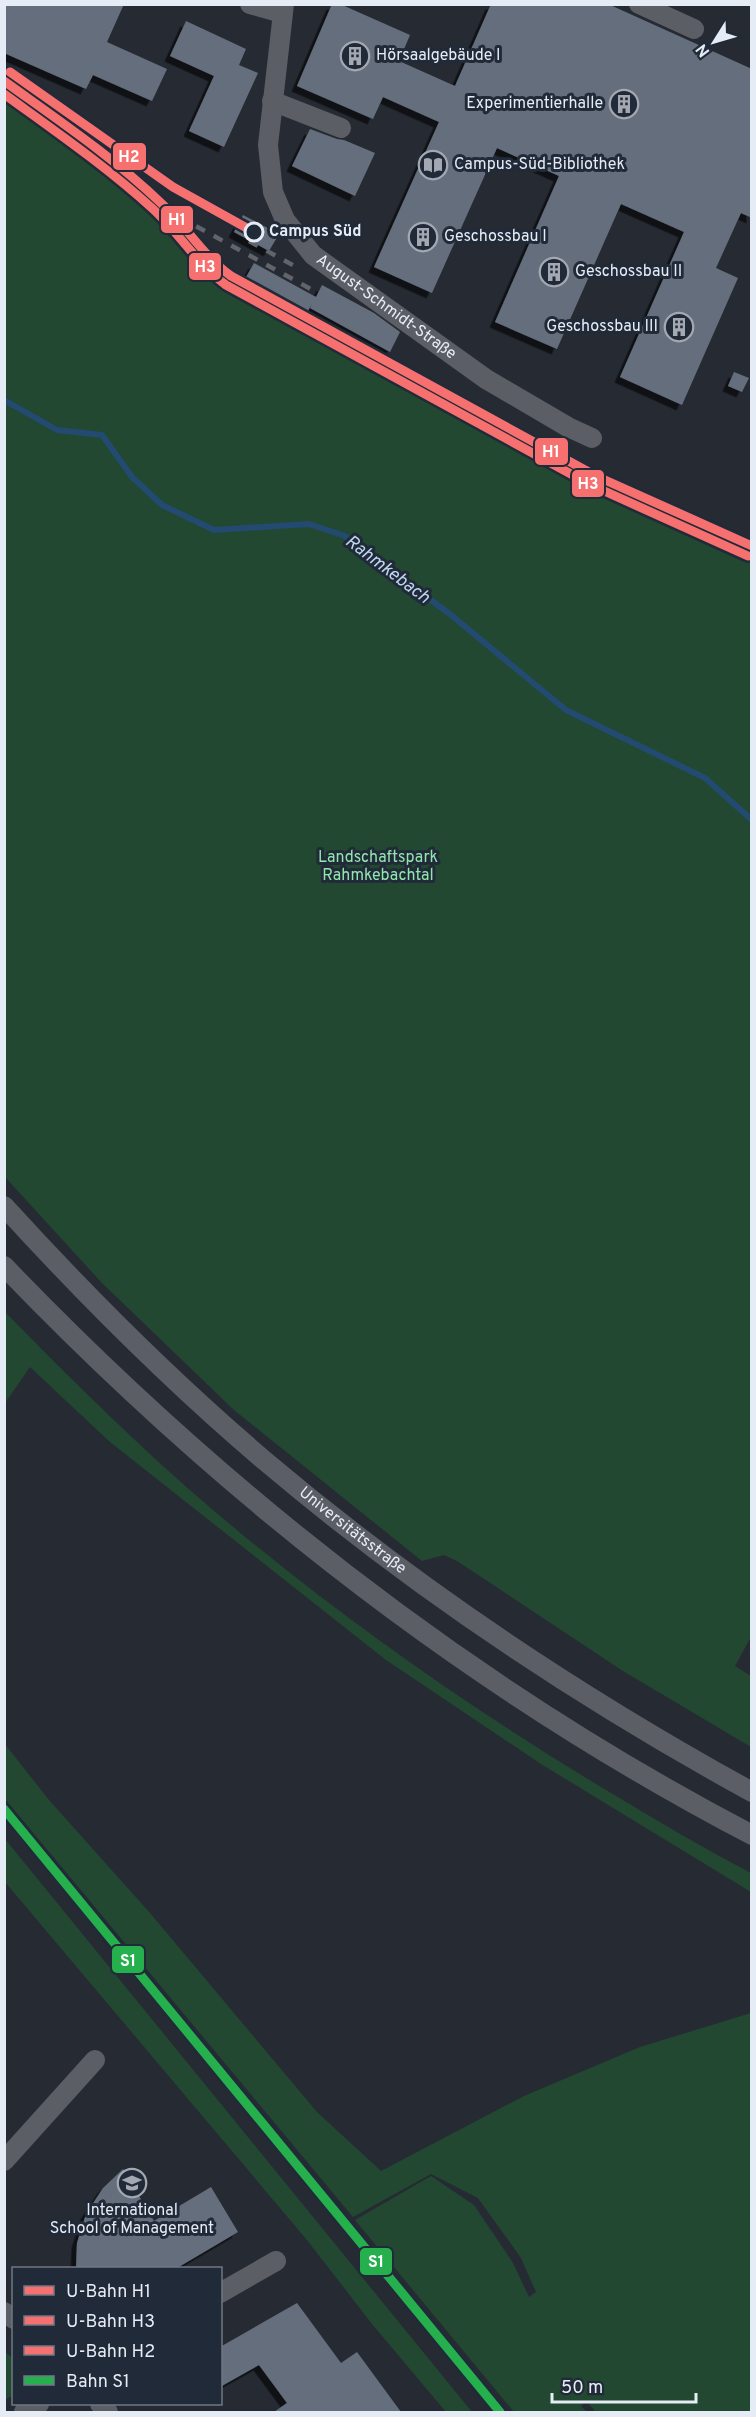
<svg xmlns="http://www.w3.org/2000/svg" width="756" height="2417" font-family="Overpass,sans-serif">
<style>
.green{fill:#224831}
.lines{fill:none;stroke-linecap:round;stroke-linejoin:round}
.stream{stroke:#234a71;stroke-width:6}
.building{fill:#656e7c;filter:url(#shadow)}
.minor{stroke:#5b5e64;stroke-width:20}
.rail{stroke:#61646a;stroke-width:4.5;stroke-dasharray:10 10;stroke-linecap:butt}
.rail-1-casing{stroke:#212a38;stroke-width:14}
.rail-1{stroke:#26b04d;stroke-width:9}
.metro-1-casing{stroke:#212a38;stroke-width:14}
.metro-2-casing{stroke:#212a38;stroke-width:14}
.metro-3-casing{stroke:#212a38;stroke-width:14}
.metro-1{stroke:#f67070;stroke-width:9}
.metro-2{stroke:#f67070;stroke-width:9}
.metro-3{stroke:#f67070;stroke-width:9}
.stop-dot{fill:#212a38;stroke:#e6ecf6;stroke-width:3}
.labels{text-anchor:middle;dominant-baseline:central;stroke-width:6;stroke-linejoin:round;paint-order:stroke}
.poi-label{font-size:16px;fill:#e6ecf6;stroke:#212a38;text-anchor:start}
.stop-label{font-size:16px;font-weight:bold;fill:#e6ecf6;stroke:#212a38;text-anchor:start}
.street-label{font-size:16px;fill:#e6ecf6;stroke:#212a38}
.park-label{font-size:16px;fill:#91e6ac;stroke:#212a38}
.water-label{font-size:18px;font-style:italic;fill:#bed6f1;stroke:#212a38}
.line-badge{stroke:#212a38;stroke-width:2}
.badge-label{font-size:16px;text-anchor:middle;font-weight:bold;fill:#fff}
</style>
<defs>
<filter id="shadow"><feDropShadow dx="-5.5" dy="5.5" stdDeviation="0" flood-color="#0009"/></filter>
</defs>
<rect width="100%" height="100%" fill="#262b33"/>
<g class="green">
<polygon points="5,64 119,177 182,221 221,268 245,282 241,292 280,312 285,304 418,377 412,386 591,484 751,558 752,1635 735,1666 751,1676 751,1747 623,1671 457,1561 444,1555 422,1561 234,1410 102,1283 5,1177"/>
<path d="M5,1312c67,68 135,136 208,198 126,107 262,202 403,286 45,27 89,53 135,77v19l-210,-128 -155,-104 -276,-218 -80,-75 -25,36z"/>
<polygon points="4,1743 49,1800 150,1913 317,2112 381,2171 524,2096 640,2047 751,2013 751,2412 596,2412 586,2401 581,2406 587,2412 514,2412 355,2220 431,2176 474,2205 513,2263 529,2297 536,2292 521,2258 478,2198 431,2174 353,2217 5,1799"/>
<polygon points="5,1839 472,2412 446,2412 372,2324 307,2240 5,1882"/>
<polygon points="4,2351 14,2359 13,2395 5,2400"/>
</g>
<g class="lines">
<polyline class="stream" points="4,400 57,430 102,435 132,477 162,505 214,530 309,524 345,536 451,615 566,710 705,778 752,820"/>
</g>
<g class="building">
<polygon points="7,4 124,4 107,42 167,69 152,101 93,75 86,89 4,53 4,11"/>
<polygon points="332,4 340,4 410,35 399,61 455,86 491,4 608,4 752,69 752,218 741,213 716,268 738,278 682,405 620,377 684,232 621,204 557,349 495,322 559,176 497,148 432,293 374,267 439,122 383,97 373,119 297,86"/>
<polygon points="186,21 246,49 239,65 258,73 224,147 189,131 214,76 170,56"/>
<polygon points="310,129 337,139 344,140 375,153 355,196 292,166"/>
<polygon points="243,215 279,234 269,251 234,232"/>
<polygon points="254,263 316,297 322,285 374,313 400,332 390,352 310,308 312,303 307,313 245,279"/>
<polygon points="734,372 749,378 742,392 728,386"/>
<polygon points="123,2169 154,2221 211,2187 238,2232 177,2268 76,2268 77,2243 86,2214 103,2188"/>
<polygon points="297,2303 341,2363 357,2352 401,2412 274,2412 287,2403 259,2365 220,2387 220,2347"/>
</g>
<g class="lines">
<g class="minor">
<polyline points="250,4 282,13"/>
<path id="s1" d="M284,4l-16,141 5,47 12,28 28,35 173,124 82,48 24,11"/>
<polyline points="639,4 694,29"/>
<polyline points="272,101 341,128"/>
<path id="s2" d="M4,1206c82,90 168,176 261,255 150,127 314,236 487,331"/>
<path d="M4,1266c218,227 469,423 748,569"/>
<polyline points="4,2161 95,2060"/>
<polyline points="220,2293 276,2261"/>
<polyline points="4,2312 14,2319"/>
<polyline points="100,2404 108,2412"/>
<polyline points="24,2412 39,2404"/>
</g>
<g class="rail">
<polyline points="163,204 183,219 318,293"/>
<polyline points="249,241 298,268"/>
</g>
<g class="rail-1-casing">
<polyline id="rail-1" points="4,1809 500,2412"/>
</g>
<use href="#rail-1" class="rail-1"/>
<g class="metro-1-casing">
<path id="metro-1" d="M4,81c54,39 109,76 157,122 25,23 42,53 70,73l365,200 156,70"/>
</g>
<g class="metro-2-casing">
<path id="metro-2" d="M4,94c51,37 103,73 149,115 26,24 44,55 73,76l365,200 157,71"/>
</g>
<g class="metro-3-casing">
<polyline id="metro-3" points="10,72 173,187 254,232"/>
</g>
<use href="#metro-1" class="metro-1"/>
<use href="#metro-2" class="metro-2"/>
<use href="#metro-3" class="metro-3"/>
</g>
<defs>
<g id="building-ring" transform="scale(1.5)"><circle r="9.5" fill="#212a38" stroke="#a3a8b2" stroke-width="1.5"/><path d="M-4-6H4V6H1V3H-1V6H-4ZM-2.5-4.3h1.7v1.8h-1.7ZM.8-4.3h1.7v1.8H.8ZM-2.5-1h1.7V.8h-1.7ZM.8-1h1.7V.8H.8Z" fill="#a3a8b2"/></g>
<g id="library-ring" transform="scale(1.5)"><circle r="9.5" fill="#212a38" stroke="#a3a8b2" stroke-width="1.5"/><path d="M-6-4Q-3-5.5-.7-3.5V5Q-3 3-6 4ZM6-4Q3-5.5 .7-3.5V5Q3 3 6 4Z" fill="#a3a8b2"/></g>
<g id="university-ring" transform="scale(1.5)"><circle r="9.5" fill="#212a38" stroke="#a3a8b2" stroke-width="1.5"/><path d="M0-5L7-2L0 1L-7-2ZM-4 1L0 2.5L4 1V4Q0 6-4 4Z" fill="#a3a8b2"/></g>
</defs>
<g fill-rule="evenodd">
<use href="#building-ring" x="355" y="56"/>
<use href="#building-ring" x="624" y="104"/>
<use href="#library-ring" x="433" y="165"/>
<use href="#building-ring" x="423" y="237"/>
<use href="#building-ring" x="554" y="272"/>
<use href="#building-ring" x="679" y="327"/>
<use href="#university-ring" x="132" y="2183"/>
</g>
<circle class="stop-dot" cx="254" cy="232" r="9"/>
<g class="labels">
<g class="poi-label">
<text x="376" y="56">Hörsaalgebäude I</text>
<text x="603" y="104" text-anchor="end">Experimentierhalle</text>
<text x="454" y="165">Campus-Süd-Bibliothek</text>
<text x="444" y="237">Geschossbau I</text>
<text x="575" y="272">Geschossbau II</text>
<text x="658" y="327" text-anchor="end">Geschossbau III</text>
<text x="132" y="2211" text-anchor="middle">International<tspan x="132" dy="18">School of Management</tspan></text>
</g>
<g class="stop-label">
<text x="269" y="232">Campus Süd</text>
</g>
<g class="street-label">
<text stroke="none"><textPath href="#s1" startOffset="354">August-Schmidt-Straße</textPath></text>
<text stroke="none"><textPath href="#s2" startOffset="477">Universitätsstraße</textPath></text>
</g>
<g class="park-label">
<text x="378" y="858">Landschaftspark<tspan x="378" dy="18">Rahmkebachtal</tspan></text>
</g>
<g class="water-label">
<text transform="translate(387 570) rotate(37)">Rahmkebach</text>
</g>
</g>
<g class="line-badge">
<rect x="112" y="142" width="35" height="29" rx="6" fill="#f67070"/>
<rect x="160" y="205" width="34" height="29" rx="6" fill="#f67070"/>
<rect x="188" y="252" width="34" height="29" rx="6" fill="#f67070"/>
<rect x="534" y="437" width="35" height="29" rx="6" fill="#f67070"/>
<rect x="571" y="469" width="34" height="29" rx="6" fill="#f67070"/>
<rect x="111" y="1945" width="34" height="29" rx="6" fill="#26b04d"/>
<rect x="359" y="2247" width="34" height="29" rx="6" fill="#26b04d"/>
</g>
<g class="badge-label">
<text x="129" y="162">H2</text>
<text x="177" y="225">H1</text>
<text x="205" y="272">H3</text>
<text x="551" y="457">H1</text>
<text x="588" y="489">H3</text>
<text x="128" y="1966">S1</text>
<text x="376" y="2267">S1</text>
</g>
<rect width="756" height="2417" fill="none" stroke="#e6ecf6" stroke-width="12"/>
<rect x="12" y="2267" width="210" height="138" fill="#212a38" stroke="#707884" stroke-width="1.5"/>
<rect x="24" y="2286" width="30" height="9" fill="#f67070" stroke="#707884" stroke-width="1.5"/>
<text x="66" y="2297" font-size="18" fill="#e6ecf6">U-Bahn H1</text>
<rect x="24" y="2316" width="30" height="9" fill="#f67070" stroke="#707884" stroke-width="1.5"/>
<text x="66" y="2327" font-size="18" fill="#e6ecf6">U-Bahn H3</text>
<rect x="24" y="2346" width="30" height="9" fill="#f67070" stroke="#707884" stroke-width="1.5"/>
<text x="66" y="2357" font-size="18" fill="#e6ecf6">U-Bahn H2</text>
<rect x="24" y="2376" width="30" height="9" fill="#26b04d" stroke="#707884" stroke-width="1.5"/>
<text x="66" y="2387" font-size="18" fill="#e6ecf6">Bahn S1</text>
<g transform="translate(714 42) rotate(233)" stroke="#212a38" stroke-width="4.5" paint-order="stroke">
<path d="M0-4.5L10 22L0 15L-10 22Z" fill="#e6ecf6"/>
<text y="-9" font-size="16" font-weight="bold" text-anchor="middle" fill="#e6ecf6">N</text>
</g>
<path d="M552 2393v9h144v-9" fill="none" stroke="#e6ecf6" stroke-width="3"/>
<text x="561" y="2393" font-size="18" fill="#e6ecf6" stroke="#212a38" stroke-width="4.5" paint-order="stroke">50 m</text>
</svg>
